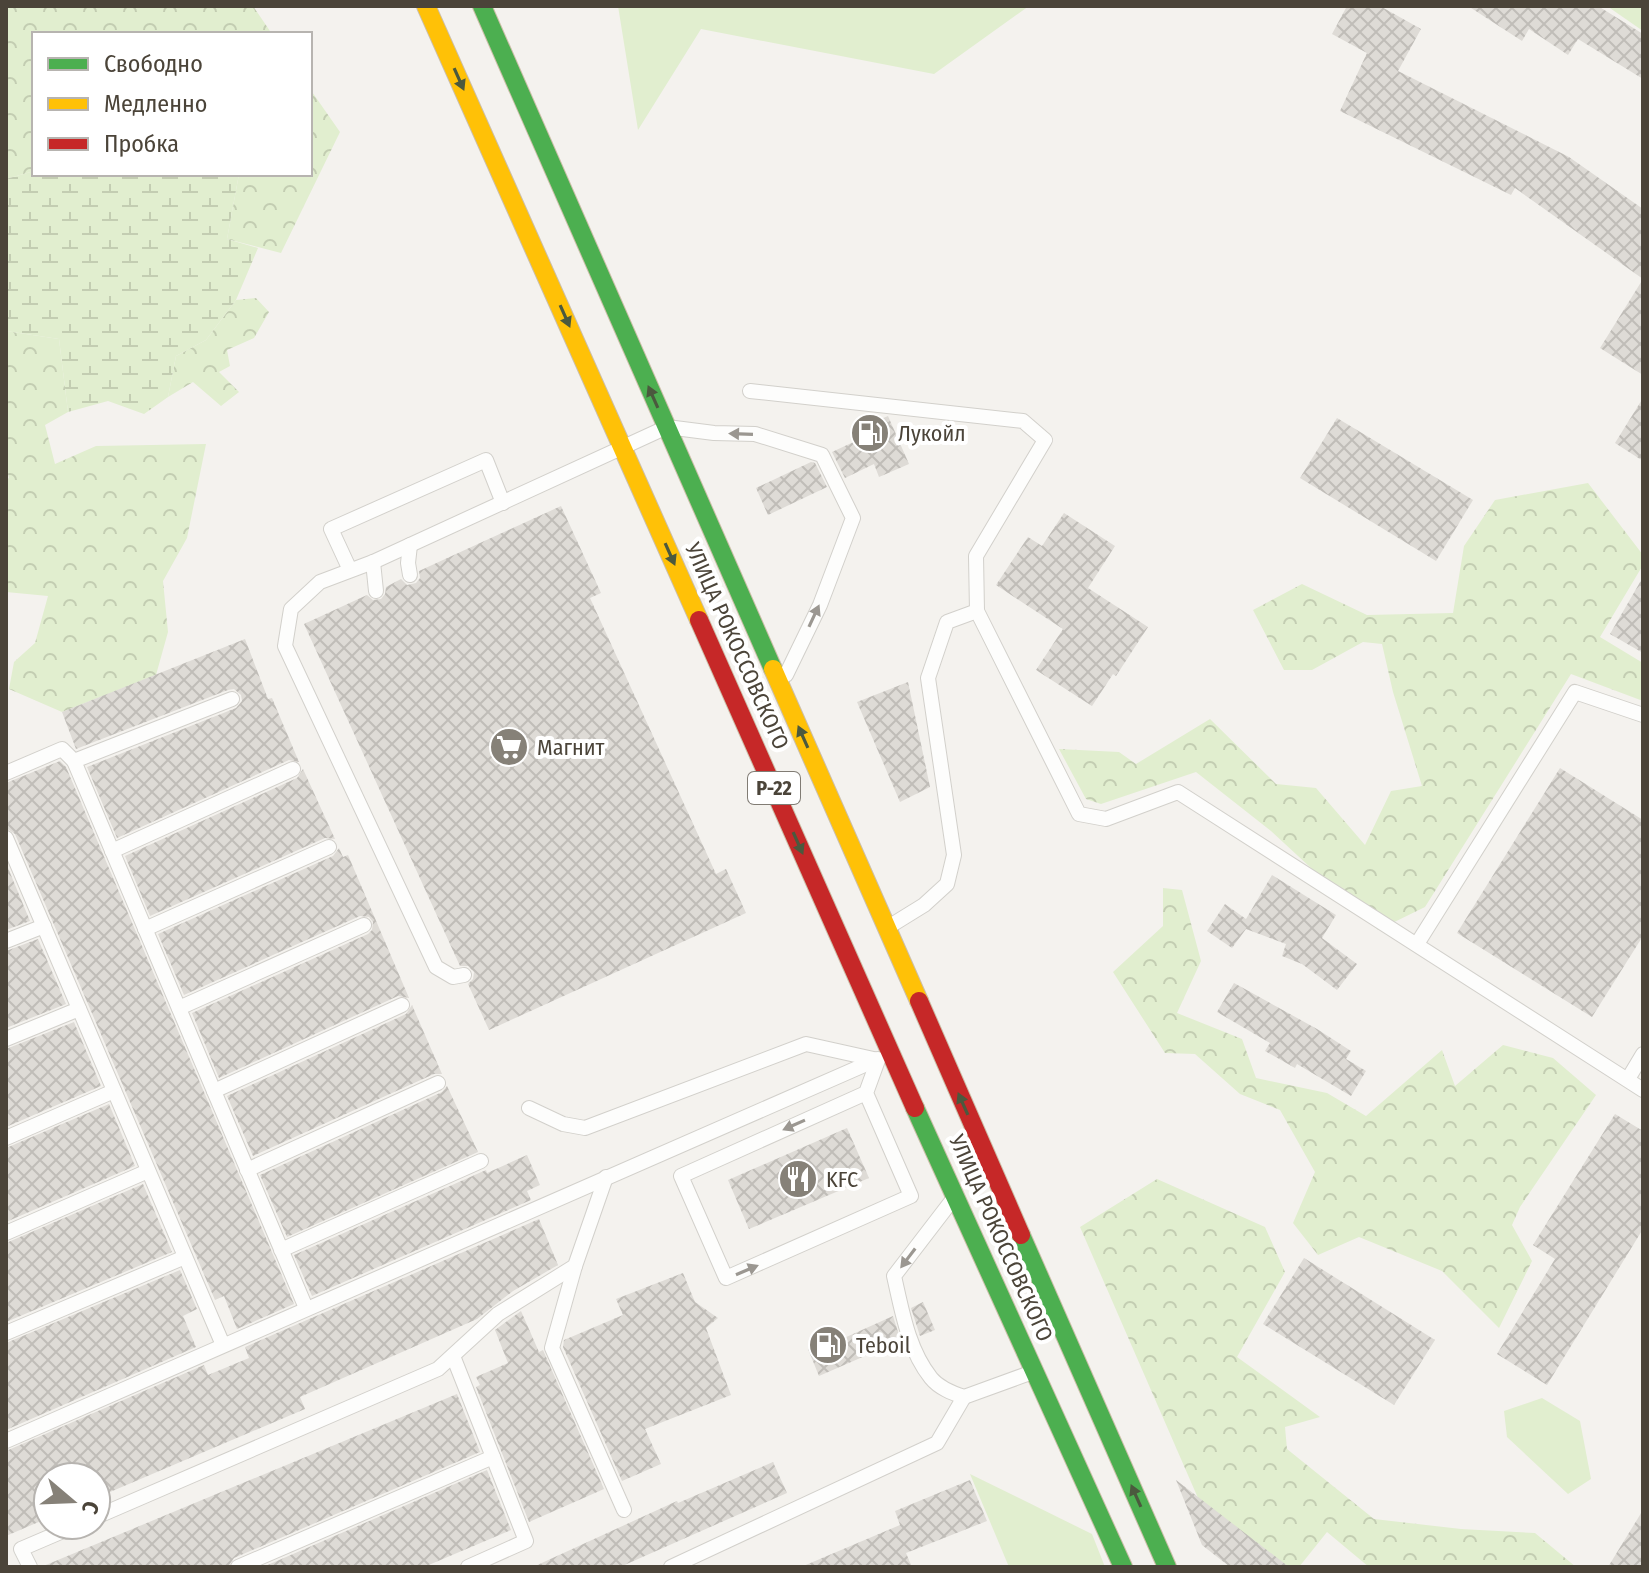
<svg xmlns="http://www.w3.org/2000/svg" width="1649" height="1573" font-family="'Fira Sans Condensed',sans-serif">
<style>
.grass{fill:#e1eecf}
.forest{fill:url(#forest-crowns)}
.wetland{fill:url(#wetland-marsh)}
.building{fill:url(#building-cross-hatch)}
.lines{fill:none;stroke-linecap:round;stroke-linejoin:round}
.lane-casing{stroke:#d2d0cb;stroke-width:16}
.fast-casing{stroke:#ccbfa9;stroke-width:20}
.slow-casing{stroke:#ccbfa9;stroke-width:20}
.jam-casing{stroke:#ccbfa9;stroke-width:20}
.lane{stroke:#fdfdfc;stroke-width:14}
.fast{stroke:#4caf50;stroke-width:18}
.slow{stroke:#ffc107;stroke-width:18}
.jam{stroke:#c62828;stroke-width:18}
.oneway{fill:#4b593e}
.oneway2{fill:#9b9791}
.labels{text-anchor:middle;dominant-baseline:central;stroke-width:8;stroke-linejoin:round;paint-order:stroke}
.shield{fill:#fff;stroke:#817c74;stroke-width:2}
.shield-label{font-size:20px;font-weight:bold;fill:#4b4439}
.poi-label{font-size:22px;fill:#4b4439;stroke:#fff;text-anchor:start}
.street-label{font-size:22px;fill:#4b4439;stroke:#fff}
</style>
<defs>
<pattern id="forest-crowns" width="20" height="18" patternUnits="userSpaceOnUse" patternTransform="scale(2)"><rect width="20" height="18" fill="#e1eecf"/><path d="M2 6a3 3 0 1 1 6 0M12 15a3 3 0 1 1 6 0" fill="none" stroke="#c3cdb2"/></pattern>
<pattern id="wetland-marsh" width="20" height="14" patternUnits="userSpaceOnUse" patternTransform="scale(2)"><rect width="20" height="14" fill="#e1eecf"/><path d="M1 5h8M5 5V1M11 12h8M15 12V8" fill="none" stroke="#c3cdb2"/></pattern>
<pattern id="building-cross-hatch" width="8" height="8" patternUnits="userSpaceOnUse" patternTransform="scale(2)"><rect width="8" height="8" fill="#dedbd6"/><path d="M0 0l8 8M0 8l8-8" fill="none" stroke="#c0bdb8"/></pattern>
</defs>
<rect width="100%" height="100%" fill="#f4f2ee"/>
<g class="grass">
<polygon points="618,6 1029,6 934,74 701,29 638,130"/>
<polygon points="1607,6 1643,6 1643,31"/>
<polygon points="1542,1398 1580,1421 1591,1479 1568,1494 1507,1437 1504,1411"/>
<polygon points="970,1474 1092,1534 1105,1567 1009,1567"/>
</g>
<g class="forest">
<polygon points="6,6 253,6 272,34 34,34 34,171 6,179"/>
<polygon points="310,89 340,132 281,253 227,239 239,174 310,174"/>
<polygon points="256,298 269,312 254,338 227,350 230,366 219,372 239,392 221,406 193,382 168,397 176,356 206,340 236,300"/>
<polygon points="6,331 59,339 68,412 45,425 55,464 96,446 206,444 187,538 163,581 168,632 156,675 62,712 9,689 14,662 35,643 48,596 6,592 6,480 9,478 6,466"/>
<polygon points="1588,483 1643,555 1643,565 1600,637 1643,663 1643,701 1571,674 1425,907 1378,930 1271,831 1196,772 1101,804 1086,799 1059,749 1119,752 1136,764 1210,719 1276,784 1316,788 1365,845 1391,791 1422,786 1393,692 1382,644 1363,642 1312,670 1284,670 1253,610 1302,584 1367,615 1453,613 1464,546 1495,500"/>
<polygon points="1163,888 1182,890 1201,961 1177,1013 1242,1039 1256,1078 1327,1093 1366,1116 1442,1050 1455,1086 1503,1045 1553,1058 1596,1095 1520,1207 1512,1225 1532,1261 1499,1328 1442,1271 1359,1237 1318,1255 1293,1223 1315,1172 1280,1110 1240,1094 1195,1054 1165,1053 1113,972 1163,926"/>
<polygon points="1157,1179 1265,1227 1285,1272 1237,1357 1320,1417 1285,1427 1287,1449 1374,1519 1461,1529 1535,1533 1576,1567 1369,1567 1327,1532 1299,1567 1228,1567 1080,1227"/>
</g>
<polygon class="wetland" points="34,171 34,174 239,174 227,239 258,248 236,300 206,340 176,356 168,397 144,414 108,401 68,412 59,339 6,331 6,179"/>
<g class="building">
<polygon points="1347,6 1380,6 1421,29 1398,71 1569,157 1643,209 1643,279 1515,188 1511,195 1340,111 1367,53 1332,34"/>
<polygon points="1468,6 1598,6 1643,34 1643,79 1578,39 1568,55 1529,29 1522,41"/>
<polygon points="1643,279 1643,375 1600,348"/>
<polygon points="1643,398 1643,461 1615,443"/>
<polygon points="888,416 909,464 879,477 874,464 845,478 832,452 862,438 858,429"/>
<polygon points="1337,418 1473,500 1436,561 1300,478"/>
<polygon points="811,462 815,463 827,487 768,515 756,488"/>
<polygon points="561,506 601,593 590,598 716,874 726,869 746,913 489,1030 468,984 473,979 474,972 468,966 460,966 304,624 367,595 373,600 381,599 385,594 386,587 401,579 407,585 416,583 420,578 419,571"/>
<polygon points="1064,513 1115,546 1088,588 1148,627 1116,676 1113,674 1092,706 1036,670 1063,629 996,585 1028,537 1042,546"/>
<polygon points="1643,577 1643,653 1610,634"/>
<polygon points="245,639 268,699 272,698 299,762 289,760 117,838 87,767 236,708 242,701 241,695 234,689 228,690 76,749 62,712"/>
<polygon points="908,682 930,787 900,802 857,702"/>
<polygon points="60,761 66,767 294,1304 237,1329 224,1296 215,1300 15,834 6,828 6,783"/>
<polygon points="1560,768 1643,820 1643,936 1592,1017 1457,933"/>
<polygon points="303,769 335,839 325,838 150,916 125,856 297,778"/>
<polygon points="339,848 343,857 348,855 409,998 398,996 219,1078 192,1013 368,934 372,930 373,922 369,917 360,916 184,995 158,934 333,856"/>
<polygon points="6,863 30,921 6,930"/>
<polygon points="1272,875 1336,915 1322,938 1357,964 1337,990 1302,964 1282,956 1286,944 1246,929 1232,948 1207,931 1225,904 1246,919"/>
<polygon points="38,939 66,1004 6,1028 6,951"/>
<polygon points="1234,983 1317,1029 1351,1051 1346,1059 1366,1071 1351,1096 1297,1064 1295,1068 1265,1051 1270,1043 1217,1012"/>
<polygon points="412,1005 442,1074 434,1074 253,1156 227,1096 406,1014"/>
<polygon points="74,1022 101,1086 6,1127 6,1049"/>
<polygon points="447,1086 478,1152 287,1237 260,1175 442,1092"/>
<polygon points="109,1104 135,1166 6,1222 6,1148"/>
<polygon points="1615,1114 1643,1131 1643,1229 1547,1385 1497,1354 1555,1259 1533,1245"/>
<polygon points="847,1128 869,1178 749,1229 728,1180"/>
<polygon points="527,1155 540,1185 527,1191 531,1200 312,1296 294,1255 486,1170 487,1173"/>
<polygon points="143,1184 172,1252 6,1322 6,1243"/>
<polygon points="539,1219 558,1265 513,1291 477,1319 300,1397 305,1409 96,1498 96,1477 48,1477 48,1518 6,1536 6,1451 204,1365 208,1375 249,1358 245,1347"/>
<polygon points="1304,1258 1435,1340 1394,1405 1263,1324"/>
<polygon points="180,1270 197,1309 183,1316 196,1347 6,1430 6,1343"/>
<polygon points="683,1273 695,1302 718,1318 706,1328 731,1395 645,1429 661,1464 622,1481 563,1347 564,1340 623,1315 616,1299"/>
<polygon points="923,1302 935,1330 920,1336 911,1308"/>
<polygon points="521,1311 539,1352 543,1350 604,1489 529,1522 476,1387 480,1385 476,1377 508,1363 495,1330"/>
<polygon points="893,1316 902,1345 876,1356 874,1352 819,1376 808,1349 832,1339 833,1343"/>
<polygon points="457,1394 480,1452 234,1558 228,1567 41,1567"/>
<polygon points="773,1462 787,1493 620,1567 533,1567 677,1501 678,1503"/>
<polygon points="487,1470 511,1530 424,1567 263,1567"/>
<polygon points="970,1480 987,1521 906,1553 912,1567 801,1567 900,1525 895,1511"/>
<polygon points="1176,1480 1289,1567 1230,1567 1202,1545"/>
<polygon points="1643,1510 1643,1567 1608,1567"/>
</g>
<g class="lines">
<g class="lane-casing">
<g id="lane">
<polyline points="750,391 1023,421 1045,440 976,556 977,611 1079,814 1106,819 1178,792 1643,1090"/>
<polyline points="373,562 376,591"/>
<polyline points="350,570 331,529 486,460 503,503"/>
<polyline points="410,575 408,563 410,545"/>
<polyline points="232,699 74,761 306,1308"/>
<polyline points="6,773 62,749 74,761"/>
<polyline points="6,838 223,1345"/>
<polyline points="112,851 293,769"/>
<polyline points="890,926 924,905 947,884 954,855 928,678 947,622 977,611"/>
<polyline points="145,929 329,847"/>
<polyline points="6,941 44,926"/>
<polyline points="1417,944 1575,692 1643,715"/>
<polyline points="464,975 453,977 436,967 285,646 291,609 320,582 373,562 667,427 714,433 755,434 822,455 853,518 820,605 786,675"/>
<polyline points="179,1008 364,925"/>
<polyline points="6,1039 79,1009"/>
<polyline points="1628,1079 1643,1054"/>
<polyline points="214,1091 402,1005"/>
<polyline points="529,1108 563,1124 585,1128 806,1044 878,1060 866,1093 911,1196 726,1278 681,1176 866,1093"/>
<polyline points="6,1138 114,1091"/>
<polyline points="247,1170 438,1083"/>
<path d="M950,1203l-56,73c8,35 14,73 37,102 8,10 21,15 33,19l66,-24"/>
<polyline points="6,1233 148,1171"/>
<polyline points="281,1250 481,1161"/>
<polyline points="575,1266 552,1348 624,1510"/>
<polyline points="6,1333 185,1257"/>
<polyline points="6,1441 878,1059"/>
<polyline points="96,1517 438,1369 498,1314 575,1266 606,1177"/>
<polyline points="30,1567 21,1549 77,1525"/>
<polyline points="238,1567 493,1457 453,1356"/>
<polyline points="468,1567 526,1541 493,1457"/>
<polyline points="671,1567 937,1443 964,1397"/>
</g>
</g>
<g class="fast-casing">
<g id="fast">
<polyline points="482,6 773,669"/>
<polyline points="915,1108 1123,1567"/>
<polyline points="1021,1235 1167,1567"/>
</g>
</g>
<g class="slow-casing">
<g id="slow">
<polyline points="426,6 699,620"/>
<polyline points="773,669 919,1001"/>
</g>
</g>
<g class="jam-casing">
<g id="jam">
<polyline points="699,620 915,1108"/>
<polyline points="919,1001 1021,1235"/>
</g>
</g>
<use href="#lane" class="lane"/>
<use href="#fast" class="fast"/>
<use href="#slow" class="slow"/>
<use href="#jam" class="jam"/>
</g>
<defs><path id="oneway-solid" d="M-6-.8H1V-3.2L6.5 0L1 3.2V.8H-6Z" transform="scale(2)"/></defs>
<g class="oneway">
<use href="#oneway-solid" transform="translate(459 79) rotate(66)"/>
<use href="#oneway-solid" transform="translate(565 316) rotate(66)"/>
<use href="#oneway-solid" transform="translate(653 397) rotate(-114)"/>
<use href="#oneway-solid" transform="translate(670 554) rotate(66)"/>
<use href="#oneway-solid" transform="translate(803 737) rotate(-114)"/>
<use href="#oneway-solid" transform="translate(798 843) rotate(66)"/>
<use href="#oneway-solid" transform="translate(963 1104) rotate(-114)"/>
<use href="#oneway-solid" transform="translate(1136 1496) rotate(-114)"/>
</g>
<g class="oneway2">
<use href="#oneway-solid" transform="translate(741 434) rotate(-178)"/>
<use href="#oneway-solid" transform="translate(814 616) rotate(-65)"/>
<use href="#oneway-solid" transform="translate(794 1125) rotate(156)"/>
<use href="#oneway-solid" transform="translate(908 1258) rotate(127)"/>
<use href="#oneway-solid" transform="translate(747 1270) rotate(-23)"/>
</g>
<defs>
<g id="fuel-disc" transform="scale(2)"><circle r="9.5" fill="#868178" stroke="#fff"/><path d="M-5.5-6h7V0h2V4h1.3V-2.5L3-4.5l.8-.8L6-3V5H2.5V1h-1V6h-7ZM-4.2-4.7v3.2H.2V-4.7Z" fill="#fff"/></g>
<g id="supermarket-disc" transform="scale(2)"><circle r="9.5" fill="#868178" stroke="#fff"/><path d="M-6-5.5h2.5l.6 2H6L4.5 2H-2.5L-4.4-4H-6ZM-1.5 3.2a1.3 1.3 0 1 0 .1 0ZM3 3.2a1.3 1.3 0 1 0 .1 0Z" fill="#fff"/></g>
<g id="restaurant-disc" transform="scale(2)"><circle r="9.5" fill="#868178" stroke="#fff"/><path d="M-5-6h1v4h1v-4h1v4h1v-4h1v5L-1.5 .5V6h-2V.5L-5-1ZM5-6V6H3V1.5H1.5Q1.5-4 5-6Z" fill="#fff"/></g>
</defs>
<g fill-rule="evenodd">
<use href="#fuel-disc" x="870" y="433"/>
<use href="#supermarket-disc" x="509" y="747"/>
<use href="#restaurant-disc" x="798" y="1179"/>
<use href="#fuel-disc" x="828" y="1345"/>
</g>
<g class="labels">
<rect class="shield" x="748" y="772" width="52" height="32" rx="6"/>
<g class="shield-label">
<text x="774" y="788">Р-22</text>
</g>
<g class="poi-label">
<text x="898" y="433">Лукойл</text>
<text x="537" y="747">Магнит</text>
<text x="826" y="1179">KFC</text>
<text x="856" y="1345">Teboil</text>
</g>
<g class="street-label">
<text transform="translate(737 646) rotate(66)">УЛИЦА РОКОССОВСКОГО</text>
<text transform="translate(1001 1238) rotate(66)">УЛИЦА РОКОССОВСКОГО</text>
</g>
</g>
<rect width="1649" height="1573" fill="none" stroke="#4b4439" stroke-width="16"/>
<rect x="32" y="32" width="280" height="144" fill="#ffffff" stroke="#b7b4b0" stroke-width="2"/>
<rect x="48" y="58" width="40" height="12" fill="#4caf50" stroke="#b7b4b0" stroke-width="2"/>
<text x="104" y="72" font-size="24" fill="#4b4439">Свободно</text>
<rect x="48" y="98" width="40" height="12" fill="#ffc107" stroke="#b7b4b0" stroke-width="2"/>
<text x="104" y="112" font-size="24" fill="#4b4439">Медленно</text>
<rect x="48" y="138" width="40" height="12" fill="#c62828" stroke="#b7b4b0" stroke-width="2"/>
<text x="104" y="152" font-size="24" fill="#4b4439">Пробка</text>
<g transform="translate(72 1501) rotate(109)"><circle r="38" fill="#ffffff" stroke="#b7b4b0" stroke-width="2"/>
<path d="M0-6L14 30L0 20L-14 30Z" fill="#868178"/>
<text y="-12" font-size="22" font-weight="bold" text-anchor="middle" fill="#4b4439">С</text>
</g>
</svg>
